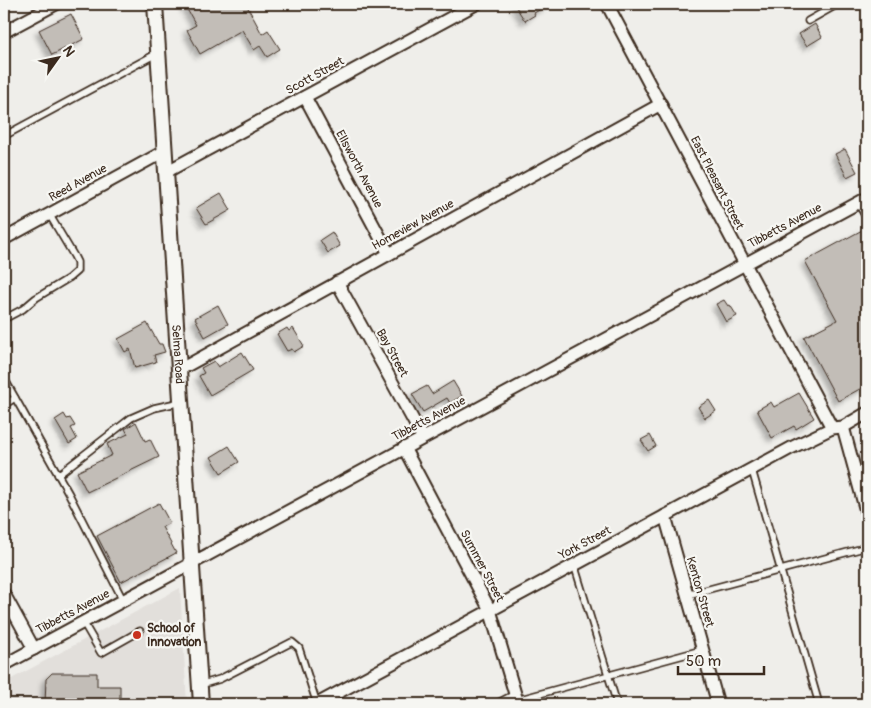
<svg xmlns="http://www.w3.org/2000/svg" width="871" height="708" font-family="Pangolin,sans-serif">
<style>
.built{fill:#e2dfdb}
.building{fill:#c2bdb7;stroke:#3b2a1e;filter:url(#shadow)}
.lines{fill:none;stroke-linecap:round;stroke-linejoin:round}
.service-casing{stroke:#3b2a1e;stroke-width:9}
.minor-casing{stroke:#3b2a1e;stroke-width:15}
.tertiary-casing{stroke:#3b2a1e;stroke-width:18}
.service{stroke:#f6f6f2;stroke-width:5.5}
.minor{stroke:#f6f6f2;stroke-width:11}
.tertiary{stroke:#f6f6f2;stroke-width:14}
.poi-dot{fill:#c8321e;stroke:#f6f6f2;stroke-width:2}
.labels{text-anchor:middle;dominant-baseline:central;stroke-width:4.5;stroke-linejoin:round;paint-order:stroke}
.street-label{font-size:12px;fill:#3b2a1e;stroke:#f6f6f2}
.poi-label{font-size:12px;font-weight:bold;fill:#3b2a1e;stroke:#f6f6f2;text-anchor:start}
</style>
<defs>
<filter id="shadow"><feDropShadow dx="-4" dy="4" stdDeviation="2.5" flood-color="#0004"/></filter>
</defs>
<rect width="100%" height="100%" fill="#efeeea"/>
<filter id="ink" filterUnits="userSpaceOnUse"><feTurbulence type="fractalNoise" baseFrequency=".02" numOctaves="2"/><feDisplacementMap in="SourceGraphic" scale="10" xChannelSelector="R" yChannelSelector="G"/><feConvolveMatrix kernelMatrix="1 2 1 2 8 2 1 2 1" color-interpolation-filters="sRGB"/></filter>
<g filter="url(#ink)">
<polygon class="built" points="180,588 187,704 4,704 4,683"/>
<g class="building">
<polygon points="184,4 246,4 262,34 268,30 280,49 267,57 260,46 254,50 242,30 200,54 187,30 196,25"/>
<polygon points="514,4 550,4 534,13 535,15 525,21"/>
<polygon points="71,14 84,39 52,55 39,30"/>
<polygon points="815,24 822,37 807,46 799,34"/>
<polygon points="845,149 857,172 847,177 835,154"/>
<polygon points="221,193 231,210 206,224 196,208"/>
<polygon points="864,229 867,235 867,385 838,401 804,337 837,320 805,261"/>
<polygon points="332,232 340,246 328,253 320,240"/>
<polygon points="724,300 728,306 730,305 737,316 726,322 716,304"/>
<polygon points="218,305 228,324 205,337 195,318"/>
<polygon points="147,323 159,344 162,344 165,352 154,355 156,362 135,368 130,349 125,352 118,339"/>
<polygon points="287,328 289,331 293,328 304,346 294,352 292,349 287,351 277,334"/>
<polygon points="242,352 253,370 210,395 199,376 204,373 201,368 214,361 218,367"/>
<polygon points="453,381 462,396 450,403 447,398 423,412 412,394 427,386 432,394"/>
<polygon points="799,393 814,418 796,429 794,426 772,438 757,410 771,402 774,407"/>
<polygon points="709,400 716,411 705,418 698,407"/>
<polygon points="64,414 67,419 70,418 75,426 71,428 77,439 69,444 55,420"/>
<polygon points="136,422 145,441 150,439 159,457 87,492 77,472 112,455 107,444 128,434 125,429"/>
<polygon points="650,435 656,446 648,451 641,440"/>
<polygon points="229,446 239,462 221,473 211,457"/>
<polygon points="159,503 170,523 162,527 176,553 121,582 97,536"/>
<polygon points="52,673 97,673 97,686 120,686 120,704 45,704 46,679"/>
</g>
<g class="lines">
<g class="service-casing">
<g id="service">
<polyline points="808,21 838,4"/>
<polyline points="4,136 156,54"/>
<polyline points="858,203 867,219"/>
<polyline points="4,319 23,309 36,298 69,278 77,271 77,262 74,256 49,214"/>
<polyline points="4,378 69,494 123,600"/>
<polyline points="4,405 15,398"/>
<polyline points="752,470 819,704"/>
<polyline points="58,475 131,418 154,408 181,402"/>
<polyline points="574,564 617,704"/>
<polyline points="687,595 867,547"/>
<polyline points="83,622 101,653 140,631"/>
<polyline points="200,685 220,679 292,642 299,648 317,704"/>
<polyline points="517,700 702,650"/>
<polyline points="496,704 515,694"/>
</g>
</g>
<g class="minor-casing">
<g id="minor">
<polyline points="607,4 832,428"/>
<polyline points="4,32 56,4"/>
<polyline points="305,97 389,254"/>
<polyline points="166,172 476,4"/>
<polyline points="4,239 165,151"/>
<polyline points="337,282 423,438"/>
<polyline points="179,370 661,104"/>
<polyline points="843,427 867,515"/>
<polyline points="404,448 490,610 518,704"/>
<polyline points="665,516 718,704"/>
<polyline points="4,594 34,649"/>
<polyline points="4,665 867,198"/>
<polyline points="317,704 791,448 832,428 843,427 867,413"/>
</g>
</g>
<g class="tertiary-casing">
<g id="tertiary">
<path id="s1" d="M155,4l46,700"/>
</g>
</g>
<use href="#service" class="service"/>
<use href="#minor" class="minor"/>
<use href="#tertiary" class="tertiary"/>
</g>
</g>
<circle class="poi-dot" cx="137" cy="635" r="5"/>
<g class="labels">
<g class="street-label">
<text transform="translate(315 76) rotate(-29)">Scott Street</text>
<text transform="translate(359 169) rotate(62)">Ellsworth Avenue</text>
<text transform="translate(78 183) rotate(-29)">Reed Avenue</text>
<text transform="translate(717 183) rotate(63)">East Pleasant Street</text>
<text transform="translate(413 225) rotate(-29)">Homeview Avenue</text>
<text transform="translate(785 226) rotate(-28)">Tibbetts Avenue</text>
<text transform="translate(392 353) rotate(61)">Bay Street</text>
<text stroke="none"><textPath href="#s1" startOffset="351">Selma Road</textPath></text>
<text transform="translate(429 419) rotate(-28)">Tibbetts Avenue</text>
<text transform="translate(585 543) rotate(-28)">York Street</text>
<text transform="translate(482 566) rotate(62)">Summer Street</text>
<text transform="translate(700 592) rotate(74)">Kenton Street</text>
<text transform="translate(73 612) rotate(-28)">Tibbetts Avenue</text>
</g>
<g class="poi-label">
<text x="147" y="628">School of<tspan x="147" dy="14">Innovation</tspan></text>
</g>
</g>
<rect width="871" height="708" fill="none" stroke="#f6f6f2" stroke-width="20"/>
<rect x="10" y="10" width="851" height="688" fill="none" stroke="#3b2a1e" stroke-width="2" filter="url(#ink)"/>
<g transform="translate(58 58) rotate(57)" stroke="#f6f6f2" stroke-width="4" paint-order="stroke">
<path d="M0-4L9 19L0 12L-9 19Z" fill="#3b2a1e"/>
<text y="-8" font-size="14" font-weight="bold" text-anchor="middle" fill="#3b2a1e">N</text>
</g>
<path d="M678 666v8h86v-8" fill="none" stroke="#3b2a1e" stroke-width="2.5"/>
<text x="686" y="666" font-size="15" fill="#3b2a1e" stroke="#f6f6f2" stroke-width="4" paint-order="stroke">50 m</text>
</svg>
